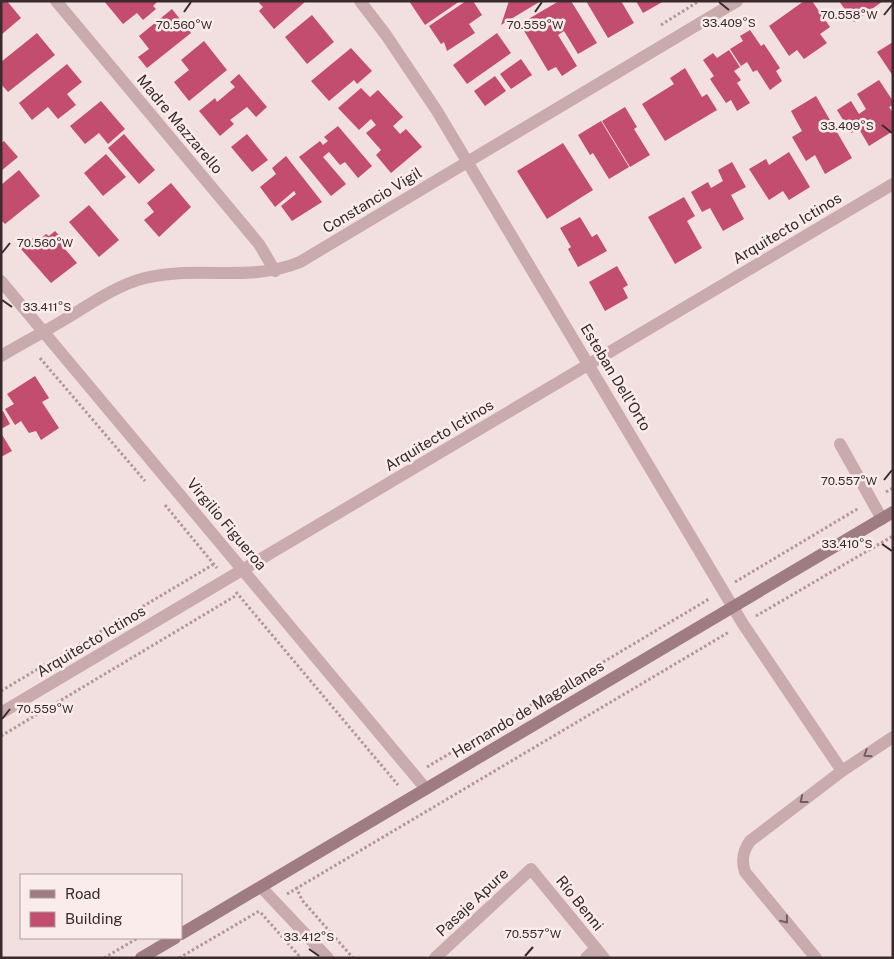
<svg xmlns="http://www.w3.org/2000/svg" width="894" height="959" font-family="'Public Sans',sans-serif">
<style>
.building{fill:#c24d6e}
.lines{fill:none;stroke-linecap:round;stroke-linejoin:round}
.path{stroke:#b69598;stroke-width:3;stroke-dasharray:2.5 2.5;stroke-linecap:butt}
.minor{stroke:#caabad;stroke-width:12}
.secondary{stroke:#9e7c81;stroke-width:12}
.oneway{stroke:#725e60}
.ticks{fill:none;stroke:#382a2d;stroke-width:2}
.labels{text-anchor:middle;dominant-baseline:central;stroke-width:5;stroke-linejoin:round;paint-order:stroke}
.street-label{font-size:15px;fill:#382a2d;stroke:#faeceb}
.ticks-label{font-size:12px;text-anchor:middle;fill:#382a2d;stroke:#faeceb;stroke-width:5;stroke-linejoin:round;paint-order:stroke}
</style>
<rect width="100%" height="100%" fill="#f2dfdf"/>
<g class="building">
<polygon points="1,1 7,1 21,18 1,35"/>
<polygon points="104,1 158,1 153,6 156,9 143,20 137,13 123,24"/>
<polygon points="261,1 306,1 274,29 259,11 263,7 259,3"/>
<polygon points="409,1 460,1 425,25"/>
<polygon points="466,1 473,1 482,15 469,24 475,33 447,51 444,42 441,44 429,26"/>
<polygon points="509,1 541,1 501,25"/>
<polygon points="559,1 571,1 597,43 578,54 564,31 558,35 577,66 562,76 556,67 548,71 520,24"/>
<polygon points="586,1 621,1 634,23 608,38"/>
<polygon points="636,1 664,1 643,13"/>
<polygon points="804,1 812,1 830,27 820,34 827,43 804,59 797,50 789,56 769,26"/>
<polygon points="839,1 883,1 854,22"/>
<polygon points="172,9 191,33 147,68 138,57 149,49 139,36"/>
<polygon points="312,15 334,42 307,64 285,37"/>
<polygon points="750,30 761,46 764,44 780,68 776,71 782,81 770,90 757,70 753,72 747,62 741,66 730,49 743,41 740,36"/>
<polygon points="37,33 55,55 8,92 1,84 1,62"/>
<polygon points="497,33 511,53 467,84 453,65"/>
<polygon points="204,41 227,70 189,101 174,82 189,70 181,60"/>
<polygon points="893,42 893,76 877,52"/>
<polygon points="351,48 372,71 357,84 354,80 329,101 311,81"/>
<polygon points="729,50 740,67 734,71 741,80 737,83 750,103 737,111 731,100 726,103 710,79 714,76 703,60 713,53 717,58"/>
<polygon points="521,59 532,75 511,89 500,74"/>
<polygon points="67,64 82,82 67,94 76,105 58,119 48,107 32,120 19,103"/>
<polygon points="685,68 702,97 707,94 717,110 665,141 642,104 674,84 670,78"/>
<polygon points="239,74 267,107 256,117 247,107 230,120 234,124 220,136 199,111 215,98 217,102 235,87 230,82"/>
<polygon points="495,76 506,91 485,106 474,91"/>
<polygon points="879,80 893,101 893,105 889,107 893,113 893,131 869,146 859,129 851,133 837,110 851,101 859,114 866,109 857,94"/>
<polygon points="361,88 370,97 378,90 403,117 393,126 400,134 406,129 422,147 391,173 376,155 381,150 366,133 376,125 371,119 359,130 338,108"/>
<polygon points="816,96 852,158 825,174 815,155 806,161 792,137 802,131 791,111"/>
<polygon points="101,101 125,129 108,144 99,133 85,144 70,126"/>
<polygon points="625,107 637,127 634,129 650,155 630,167 602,121"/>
<polygon points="601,121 629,167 609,179 593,153 590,155 578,135"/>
<polygon points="338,126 372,166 358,178 345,162 340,165 329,152 323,157 346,184 331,196 299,157 320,141 323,145 328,141 324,137"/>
<polygon points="124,134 155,170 139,184 108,148"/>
<polygon points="247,134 268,160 252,172 231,147"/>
<polygon points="4,141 18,157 1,171 1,143"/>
<polygon points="563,143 593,190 547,219 517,171"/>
<polygon points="789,152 810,187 789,200 783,191 769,200 749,169 766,159 769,165"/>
<polygon points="106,154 126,177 103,196 84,173"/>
<polygon points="286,156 322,202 292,221 281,206 296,194 294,191 275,207 260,187 276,174 272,168"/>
<polygon points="732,162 746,187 731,195 744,219 723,231 710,208 702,212 691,192 708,182 711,188 723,181 718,170"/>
<polygon points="19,170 40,196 5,224 1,220 1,185"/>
<polygon points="171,183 191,207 159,237 144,220 154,212 147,203"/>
<polygon points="684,197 695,216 687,221 702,248 675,264 648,217"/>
<polygon points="89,205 119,240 99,257 69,222"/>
<polygon points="580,217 592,237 597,234 607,251 578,267 568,249 571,247 560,228"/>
<polygon points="55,231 69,246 65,249 77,263 51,283 21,249 34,237 38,241 46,234 49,236"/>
<polygon points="617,266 628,285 623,288 628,298 605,311 589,282"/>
<polygon points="35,376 49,398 42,402 59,428 41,440 36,431 29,433 21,421 15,425 5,409 14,404 7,394"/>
<polygon points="3,411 10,424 1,429 1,412"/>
<polygon points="1,433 12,451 1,457"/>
</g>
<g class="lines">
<g class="path">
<polyline points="661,25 699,1"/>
<polyline points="40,358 145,481"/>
<polyline points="886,492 893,488"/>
<polyline points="165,505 217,568"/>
<polyline points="735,582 859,508"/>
<polyline points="236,592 398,785"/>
<polyline points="756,616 893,536"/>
<polyline points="1,691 214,564"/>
<polyline points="1,736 237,595"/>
<polyline points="427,767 709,599"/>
<polyline points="296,887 302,900 353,958"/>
<polyline points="287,894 729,632"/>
<polyline points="261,913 301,958"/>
<polyline points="104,958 138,938"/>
<polyline points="179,958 261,910"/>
</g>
<g class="minor">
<polyline points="56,1 259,244 275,271"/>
<polyline points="360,1 386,35 437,111 743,624 842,771"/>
<polyline points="1,281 426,789"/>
<path d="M1,356c22,-13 45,-25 66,-38 25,-15 50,-33 78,-40 52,-13 105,5 155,-16l437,-261"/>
<polyline points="840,444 882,519"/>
<polyline points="1,713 893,184"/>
<polyline points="261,887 328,958"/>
<polyline points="435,958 531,869 604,958"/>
<polyline points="586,958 596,948"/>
<path d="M816,958l-71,-86c-4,-12 -2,-21 5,-31l92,-70 51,-34"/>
</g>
<g class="secondary">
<polyline points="181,934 893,512"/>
<polyline points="141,958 175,938"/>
</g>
</g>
<defs><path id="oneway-chevron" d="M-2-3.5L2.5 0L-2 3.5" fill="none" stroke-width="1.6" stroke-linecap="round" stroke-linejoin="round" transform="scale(1.25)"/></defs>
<g class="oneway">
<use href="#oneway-chevron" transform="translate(867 754) rotate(147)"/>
<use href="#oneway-chevron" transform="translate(803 800) rotate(142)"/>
<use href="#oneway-chevron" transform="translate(785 920) rotate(51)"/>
</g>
<path class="ticks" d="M719,2l10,8M184,12l7,-10M535,12l7,-10M884,15l8,-10M882,125l10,8M2,253l8,-10M2,300l10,7M884,480l8,-10M882,544l10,7M2,719l8,-10M309,949l10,7M525,956l8,-9"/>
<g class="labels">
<g class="street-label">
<text transform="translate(180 124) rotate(50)">Madre Mazzarello</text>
<text transform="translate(372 200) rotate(-31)">Constancio Vigil</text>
<text transform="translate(787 228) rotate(-31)">Arquitecto Ictinos</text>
<text transform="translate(616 377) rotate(59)">Esteban Dell'Orto</text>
<text transform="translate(439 435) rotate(-31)">Arquitecto Ictinos</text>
<text transform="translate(227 524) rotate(50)">Virgilio Figueroa</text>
<text transform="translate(91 641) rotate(-31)">Arquitecto Ictinos</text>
<text transform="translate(528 709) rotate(-31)">Hernando de Magallanes</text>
<text transform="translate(472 902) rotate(-43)">Pasaje Apure</text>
<text transform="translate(580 903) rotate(51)">Río Benni</text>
</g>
</g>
<g class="ticks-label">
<text x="849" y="19">70.558°W</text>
<text x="729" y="27">33.409°S</text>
<text x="184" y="29">70.560°W</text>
<text x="535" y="29">70.559°W</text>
<text x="847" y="130">33.409°S</text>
<text x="45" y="247">70.560°W</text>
<text x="47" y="311">33.411°S</text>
<text x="849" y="485">70.557°W</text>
<text x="847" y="548">33.410°S</text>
<text x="45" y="713">70.559°W</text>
<text x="533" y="938">70.557°W</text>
<text x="309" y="941">33.412°S</text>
</g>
<rect width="894" height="959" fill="none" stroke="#382a2d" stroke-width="5"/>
<rect x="20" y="874" width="162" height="65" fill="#faeceb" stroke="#ac9e9f"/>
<rect x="30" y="890" width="25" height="8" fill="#9e7c81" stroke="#ac9e9f"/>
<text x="65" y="899" font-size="15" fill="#382a2d">Road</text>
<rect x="30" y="912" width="25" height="15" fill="#c24d6e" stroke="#ac9e9f"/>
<text x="65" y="924" font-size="15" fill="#382a2d">Building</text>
</svg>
